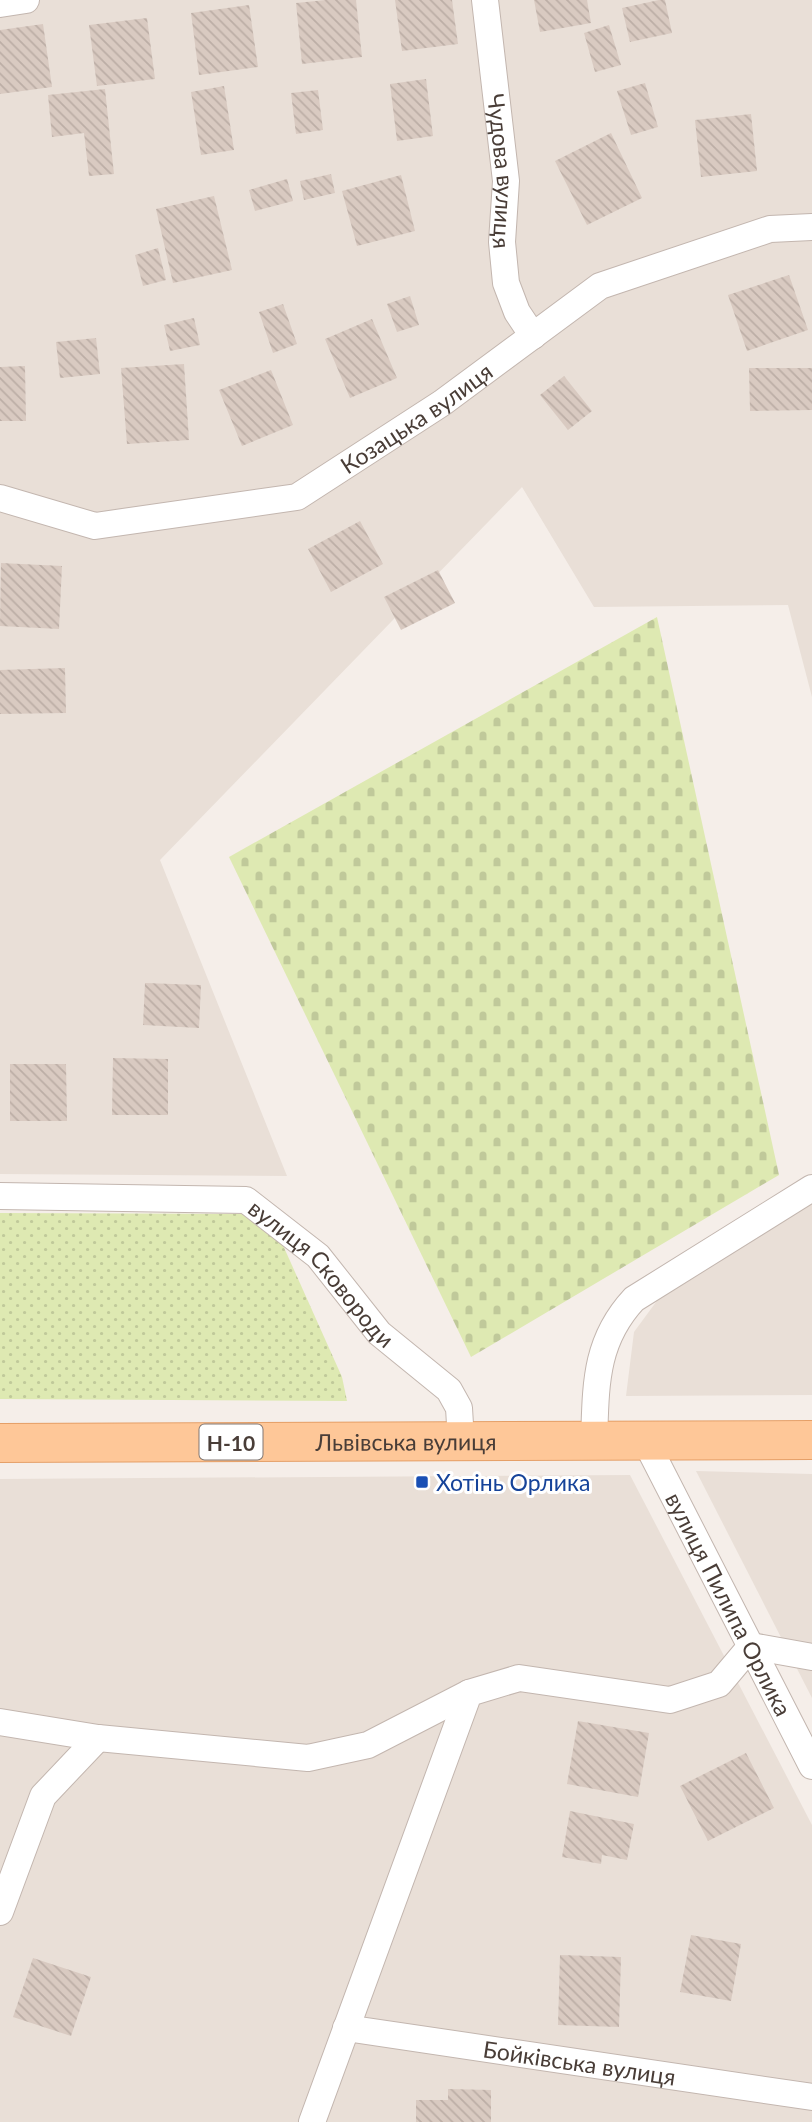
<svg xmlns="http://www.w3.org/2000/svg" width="812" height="2122" font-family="Lato,sans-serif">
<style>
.residential{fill:#e9dfd7}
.grass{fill:url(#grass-dots)}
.cemetery{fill:url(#cemetery-stones)}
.building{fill:url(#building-back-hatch)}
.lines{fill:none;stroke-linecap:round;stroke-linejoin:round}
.street-casing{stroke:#c3b6af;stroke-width:28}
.primary-casing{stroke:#e59f67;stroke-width:40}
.street{stroke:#fff;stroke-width:26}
.primary{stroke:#fec798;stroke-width:38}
.transit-dot{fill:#1a4fb4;stroke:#fff;stroke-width:2.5}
.labels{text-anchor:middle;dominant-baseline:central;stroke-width:6;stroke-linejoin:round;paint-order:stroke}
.shield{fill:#fff;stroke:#807773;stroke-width:2}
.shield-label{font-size:21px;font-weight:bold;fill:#493d37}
.street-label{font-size:23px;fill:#493d37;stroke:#fff}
.transit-label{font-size:23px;fill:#164399;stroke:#fff;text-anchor:start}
</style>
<defs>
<pattern id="grass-dots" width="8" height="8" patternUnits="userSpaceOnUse" patternTransform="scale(1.75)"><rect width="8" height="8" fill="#dee9b2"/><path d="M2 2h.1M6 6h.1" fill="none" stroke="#c0c99a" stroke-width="1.8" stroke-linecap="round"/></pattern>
<pattern id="cemetery-stones" width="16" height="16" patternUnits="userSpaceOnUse" patternTransform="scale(1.75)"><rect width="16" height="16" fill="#dee9b2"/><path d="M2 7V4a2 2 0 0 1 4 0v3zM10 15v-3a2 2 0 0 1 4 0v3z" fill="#c0c99a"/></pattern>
<pattern id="building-back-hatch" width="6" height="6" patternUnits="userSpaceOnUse" patternTransform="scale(1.75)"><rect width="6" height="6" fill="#d9cac1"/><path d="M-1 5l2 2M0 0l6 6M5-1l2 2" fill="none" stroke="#bcaea6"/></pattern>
</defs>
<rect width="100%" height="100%" fill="#f5eee9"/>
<g class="residential">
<polygon points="0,0 812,0 812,697 788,605 594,607 522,487 160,860 287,1176 0,1174"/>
<polygon points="812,1181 812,1395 626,1396 634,1332 684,1264"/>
<polygon points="696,1471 812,1474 812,1698"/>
<polygon points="630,1475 812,1825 812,2122 0,2122 0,1479"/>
</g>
<polygon class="grass" points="0,1213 269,1214 342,1377 347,1401 0,1399"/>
<polygon class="cemetery" points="657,617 779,1175 471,1357 229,857"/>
<g class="building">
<polygon points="326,0 356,0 362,57 302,64 296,3"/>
<polygon points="395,0 452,0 458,44 402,51"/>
<polygon points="534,0 587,0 591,23 540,32"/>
<polygon points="659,0 665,0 672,33 630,42 622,8"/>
<polygon points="249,5 258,67 199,75 191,13"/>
<polygon points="147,18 155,79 97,86 89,25"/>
<polygon points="43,24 52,87 0,94 0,30"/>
<polygon points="609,25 621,65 595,72 584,33"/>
<polygon points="426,79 433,136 397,141 390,84"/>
<polygon points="645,83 658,127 631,135 617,91"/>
<polygon points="224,86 234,150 201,155 191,92"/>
<polygon points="105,89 114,174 89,176 84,133 52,137 48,95"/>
<polygon points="318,90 323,130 296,134 291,93"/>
<polygon points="751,114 757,171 701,177 695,120"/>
<polygon points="611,133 642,198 587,225 555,161"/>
<polygon points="331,174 335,193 304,200 300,181"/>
<polygon points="401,175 415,231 357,246 342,191"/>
<polygon points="287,179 293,201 255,211 249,190"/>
<polygon points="214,196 232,270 173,283 156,209"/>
<polygon points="158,248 166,280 143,286 135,255"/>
<polygon points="789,275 808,330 747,351 728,295"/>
<polygon points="410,296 419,325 397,332 387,304"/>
<polygon points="283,304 297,344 273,353 259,312"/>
<polygon points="194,318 200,345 170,351 164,325"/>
<polygon points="372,319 397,378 350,398 325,339"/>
<polygon points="96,338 100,374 60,378 56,342"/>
<polygon points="184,364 189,440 127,444 121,368"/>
<polygon points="25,366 26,421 0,421 0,367"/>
<polygon points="749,368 812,368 812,410 750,411"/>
<polygon points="271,370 293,425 242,446 219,390"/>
<polygon points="564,376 592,411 568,430 540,395"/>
<polygon points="360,521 383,564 331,592 308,549"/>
<polygon points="1,563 62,566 59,629 0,626"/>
<polygon points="438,570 455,603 401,630 384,597"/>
<polygon points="65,668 66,713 0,714 0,670"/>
<polygon points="145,983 201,985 199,1028 143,1025"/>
<polygon points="113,1058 168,1059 168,1115 112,1115"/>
<polygon points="10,1064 66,1064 67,1121 10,1121"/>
<polygon points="578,1721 649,1733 638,1797 567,1784"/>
<polygon points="746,1753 774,1808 708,1841 680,1786"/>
<polygon points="570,1811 634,1824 627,1860 602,1855 601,1864 562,1857"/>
<polygon points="691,1935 741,1944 731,2001 680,1992"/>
<polygon points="560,1955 621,1957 619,2027 558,2025"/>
<polygon points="33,1958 91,1977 71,2036 13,2017"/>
<polygon points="448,2089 491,2090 491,2122 416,2122 416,2100 448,2100"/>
</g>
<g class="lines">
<g class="street-casing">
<g id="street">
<path id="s1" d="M485,0l21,181 -4,61 4,41 11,29 16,24"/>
<polyline points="0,4 26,0"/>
<path id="s2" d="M0,498l95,28 202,-29 145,-94 158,-117 170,-57 42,-2"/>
<path id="s3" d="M0,1196l246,4 72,56 61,77 70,57 10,18 2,33"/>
<path d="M594,1442c2,-55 0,-100 40,-143l178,-111"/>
<path id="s4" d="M646,1442l166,324"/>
<polyline points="0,1722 98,1738 308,1758 368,1745 469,1693"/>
<polyline points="0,1912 43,1796 98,1738"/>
<path id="s5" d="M346,2028l466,69"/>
<polyline points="312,2122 469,1693 519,1678 670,1700 719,1684 751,1646 812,1657"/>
</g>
</g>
<g class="primary-casing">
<g id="primary">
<path id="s6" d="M0,1443l812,-3"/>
</g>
</g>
<use href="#street" class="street"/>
<use href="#primary" class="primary"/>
</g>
<rect class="transit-dot" x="415" y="1475" width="14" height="14" rx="3.5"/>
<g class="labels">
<rect class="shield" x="199.5" y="1424.5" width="63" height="35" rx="5"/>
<g class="shield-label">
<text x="231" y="1442">Н-10</text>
</g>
<g class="street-label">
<text stroke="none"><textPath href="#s1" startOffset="172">Чудова вулиця</textPath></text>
<text stroke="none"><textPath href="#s2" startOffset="446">Козацька вулиця</textPath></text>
<text stroke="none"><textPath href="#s3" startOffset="352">вулиця Сковороди</textPath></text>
<text stroke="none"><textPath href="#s6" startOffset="406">Львівська вулиця</textPath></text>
<text stroke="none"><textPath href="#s4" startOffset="182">вулиця Пилипа Орлика</textPath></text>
<text stroke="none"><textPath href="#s5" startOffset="236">Бойківська вулиця</textPath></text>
</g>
<g class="transit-label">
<text x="436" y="1482">Хотінь Орлика</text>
</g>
</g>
</svg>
